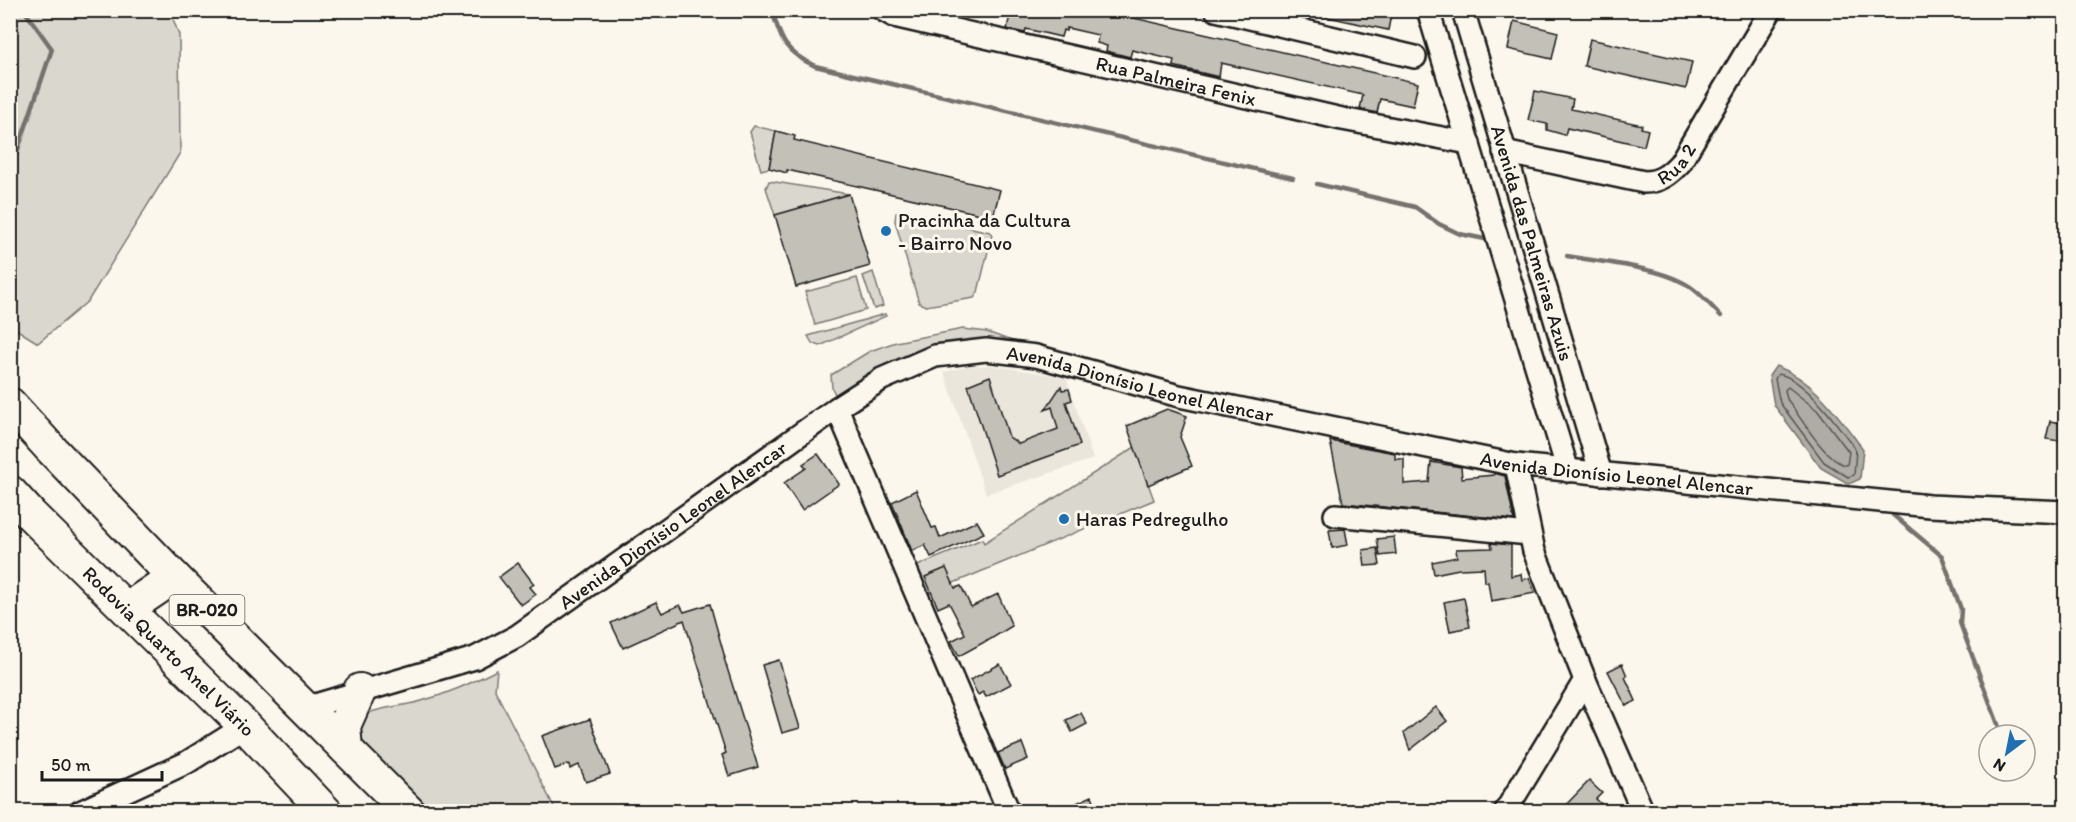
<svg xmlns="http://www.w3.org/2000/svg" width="2076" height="822" font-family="Itim,sans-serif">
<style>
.built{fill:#eae6dc}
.green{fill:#dad7ce;stroke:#7b7a75;stroke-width:1.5}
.water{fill:#afaca5;stroke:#74726e;stroke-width:1.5}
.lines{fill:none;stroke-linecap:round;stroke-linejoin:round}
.shore{stroke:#575653;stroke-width:1.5}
.stream{stroke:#74726e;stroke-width:4.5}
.building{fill:#c3c0b8;stroke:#1c1c1c;stroke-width:1.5}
.minor-casing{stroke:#1c1c1c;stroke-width:26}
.highway-casing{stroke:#1c1c1c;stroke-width:36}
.minor{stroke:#fbf7ec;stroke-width:21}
.highway{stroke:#fbf7ec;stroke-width:32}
.poi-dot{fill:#1f6fb2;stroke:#fbf7ec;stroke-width:2}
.labels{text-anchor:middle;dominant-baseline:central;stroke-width:6;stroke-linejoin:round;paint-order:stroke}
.shield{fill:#fbf7ec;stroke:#5f5e5a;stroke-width:1.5}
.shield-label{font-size:18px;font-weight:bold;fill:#1c1c1c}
.street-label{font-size:20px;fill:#1c1c1c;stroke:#fbf7ec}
.poi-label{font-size:20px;fill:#1c1c1c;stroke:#fbf7ec;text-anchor:start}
</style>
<rect width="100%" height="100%" fill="#fbf7ec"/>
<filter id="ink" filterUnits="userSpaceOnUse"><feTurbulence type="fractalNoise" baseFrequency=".0167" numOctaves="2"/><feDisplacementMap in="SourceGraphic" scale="12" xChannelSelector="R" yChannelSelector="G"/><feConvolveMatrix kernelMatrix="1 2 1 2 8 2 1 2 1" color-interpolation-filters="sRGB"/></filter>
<g filter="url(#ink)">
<polygon class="built" points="991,365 1066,377 1093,459 986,494 944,372 968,366"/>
<g class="green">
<polygon points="10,11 170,11 179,35 180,153 88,301 38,343 11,326"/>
<polygon points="754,126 776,131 769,168 761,170 750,132"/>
<polygon points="769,181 849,194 775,215 766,188"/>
<polygon points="899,212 990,232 992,235 978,292 974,298 926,306 919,303 895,221 896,213"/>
<polygon points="873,272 883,306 874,309 863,276"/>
<polygon points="857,278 866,310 815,325 805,292"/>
<polygon points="885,314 886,316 820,346 812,343 808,336"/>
<polygon points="963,329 987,332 1017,343 986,342 838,400 832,388 831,375 870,351 896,342"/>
<polygon points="1135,447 1154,500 927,594 915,567 982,539 984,543"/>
<path d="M497,670l-2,20 61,121h-130l-71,-74 3,-20c18,-9 40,-10 60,-15 30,-8 51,-18 79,-32z"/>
</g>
<path class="water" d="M1776,366c39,14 63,51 87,83l-3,30 -11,5 -28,-16 -47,-63 -5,-29z"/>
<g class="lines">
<g class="shore">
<path d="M1778,374c26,3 63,55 78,76l-2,25 -6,2 -24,-15 -44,-59 -5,-24z"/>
<path d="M1788,387l29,23 32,42 -2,13c-20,-1 -47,-49 -60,-66l-2,-9z"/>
</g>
<g class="stream">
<path d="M772,10c9,31 13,42 43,56l478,112"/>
<polyline points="10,173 52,49 24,10"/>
<polyline points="1317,184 1415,207 1439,224 1460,234 1485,239"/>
<path d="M1567,256c32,6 87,11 115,26 15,7 27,22 39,34"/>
<polyline points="1893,515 1942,556 1961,609 1960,623 2002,735"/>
<polyline points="2015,771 2016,772"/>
</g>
</g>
<g class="building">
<polygon points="1011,10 1099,10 1418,83 1413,106 1380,99 1377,113 1360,109 1363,95 1221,63 1219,77 1173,66 1174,60 1132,50 1130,57 1106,51 1107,46 1097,43 1098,35 1067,28 1066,31 1063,30 1061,37 1026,29 1025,33 1007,29"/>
<polygon points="1324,10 1392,10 1388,30 1323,16"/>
<polygon points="1514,21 1558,32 1552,59 1508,49"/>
<polygon points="1590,39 1692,62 1686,89 1584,66"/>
<polygon points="1535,91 1573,99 1571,109 1642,125 1641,128 1648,130 1644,146 1567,128 1565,135 1547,130 1547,124 1528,120"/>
<polygon points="776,131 795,136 794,140 1000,190 993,217 787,170 787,173 769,168"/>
<polygon points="849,194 870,266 796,287 775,215"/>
<polygon points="990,376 1009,437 1019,444 1058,429 1052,407 1045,410 1061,386 1062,390 1069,389 1072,400 1066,402 1080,445 997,475 968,385"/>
<polygon points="1167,409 1187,416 1180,437 1192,466 1148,485 1127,426"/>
<polygon points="2050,421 2066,424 2066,442 2046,439"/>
<polygon points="1330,441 1395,453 1395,459 1404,459 1404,484 1429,482 1431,462 1461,467 1462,478 1494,475 1494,473 1505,476 1514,520 1343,503"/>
<polygon points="818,454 839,484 802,510 784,483 806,468 803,464"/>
<polygon points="916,490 932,528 936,527 940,538 977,521 984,533 931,557 925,545 912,551 892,502"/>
<polygon points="1345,529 1348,545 1332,548 1329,530"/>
<polygon points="1394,537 1396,554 1380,556 1377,539"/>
<polygon points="1491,543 1511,545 1511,576 1521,574 1522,580 1529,578 1535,593 1491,601 1488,582 1485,582 1484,568 1459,569 1434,574 1432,562 1457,557 1456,549 1492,548"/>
<polygon points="1377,548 1380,565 1365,566 1363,550"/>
<polygon points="518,563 534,584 530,587 536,594 521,605 499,577"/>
<polygon points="946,568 955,588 961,586 971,607 998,594 1012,626 986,642 986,641 959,656 951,641 965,634 949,603 938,608 925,577"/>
<polygon points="1464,598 1470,627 1450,631 1444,602"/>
<polygon points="656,602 662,613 680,605 684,612 710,604 725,658 724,658 758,767 729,776 722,755 726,753 684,620 623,648 611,623"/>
<polygon points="779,660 800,728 782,733 762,665"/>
<polygon points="1000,664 1011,684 986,697 983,692 978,695 970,680"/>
<polygon points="1622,664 1627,676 1625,677 1636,701 1626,706 1608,671"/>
<polygon points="1436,707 1447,721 1410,750 1404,733"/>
<polygon points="1081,713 1087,724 1072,732 1066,720"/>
<polygon points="590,719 610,774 586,782 579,765 570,769 569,764 555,769 542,736"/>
<polygon points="1022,743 1028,759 1005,769 998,753"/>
<polygon points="1589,781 1602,793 1596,799 1610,812 1559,812"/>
<polygon points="1092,796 1099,812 1057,812"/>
</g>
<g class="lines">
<g class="minor-casing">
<g id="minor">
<path id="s1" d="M883,10l11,6 448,103 127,24"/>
<polyline points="1216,10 1415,57"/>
<polyline points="1428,10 1568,471"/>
<path id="s2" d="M1463,10l138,464"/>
<path id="s3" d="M1504,152l140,30c16,0 26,-8 36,-19l91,-153"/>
<polyline points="837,408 1009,812"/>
<polyline points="1516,465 1534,551 1585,680 1643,812"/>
<polyline points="1335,515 1529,534"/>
<path id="s4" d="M305,708l170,-50 42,-22 320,-228 45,-29 53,-23 51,-6 50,6 143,40 337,69 414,41 136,6"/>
<polyline points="80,812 186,763 245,726"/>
<polyline points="1505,812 1585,680"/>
</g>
</g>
<g class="highway-casing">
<g id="highway">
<polyline points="10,404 50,448 174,577 409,812"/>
<path id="s5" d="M10,492l21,23 214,211 81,86"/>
<polyline points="127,609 174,577"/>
<polyline points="346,749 344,726 360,690"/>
</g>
</g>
<use href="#minor" class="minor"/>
<use href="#highway" class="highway"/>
</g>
</g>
<g class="poi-dot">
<circle cx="886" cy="231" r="6"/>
<circle cx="1064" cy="519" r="6"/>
</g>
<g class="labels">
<rect class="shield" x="169.5" y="595" width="75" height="30" rx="4.5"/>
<g class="shield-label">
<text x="207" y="610">BR-020</text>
</g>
<g class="street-label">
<text stroke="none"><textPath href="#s1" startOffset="302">Rua Palmeira Fenix</textPath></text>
<text stroke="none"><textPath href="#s3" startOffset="182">Rua 2</textPath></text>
<text stroke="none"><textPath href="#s2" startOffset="243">Avenida das Palmeiras Azuis</textPath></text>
<text stroke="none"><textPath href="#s4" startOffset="938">Avenida Dionísio Leonel Alencar</textPath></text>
<text stroke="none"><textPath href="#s4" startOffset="1424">Avenida Dionísio Leonel Alencar</textPath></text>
<text stroke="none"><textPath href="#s4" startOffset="416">Avenida Dionísio Leonel Alencar</textPath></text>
<text stroke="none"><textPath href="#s5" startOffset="225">Rodovia Quarto Anel Viário</textPath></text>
</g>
<g class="poi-label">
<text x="898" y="220">Pracinha da Cultura<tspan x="898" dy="23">- Bairro Novo</tspan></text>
<text x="1076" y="519">Haras Pedregulho</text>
</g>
</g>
<rect width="2076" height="822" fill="none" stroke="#fbf7ec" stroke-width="36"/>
<rect x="18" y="18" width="2040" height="786" fill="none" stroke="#1c1c1c" stroke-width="2" filter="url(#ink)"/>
<g transform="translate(2007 753) rotate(212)"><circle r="28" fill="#fbf7ec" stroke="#a29f99" stroke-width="1.5"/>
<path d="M0-4.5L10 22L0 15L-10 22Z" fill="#1f6fb2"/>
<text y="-9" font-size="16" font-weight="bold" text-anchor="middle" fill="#1c1c1c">N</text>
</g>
<path d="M42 771v9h120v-9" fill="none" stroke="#1c1c1c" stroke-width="3"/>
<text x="51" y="771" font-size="18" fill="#1c1c1c" stroke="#fbf7ec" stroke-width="4.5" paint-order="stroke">50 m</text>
</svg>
